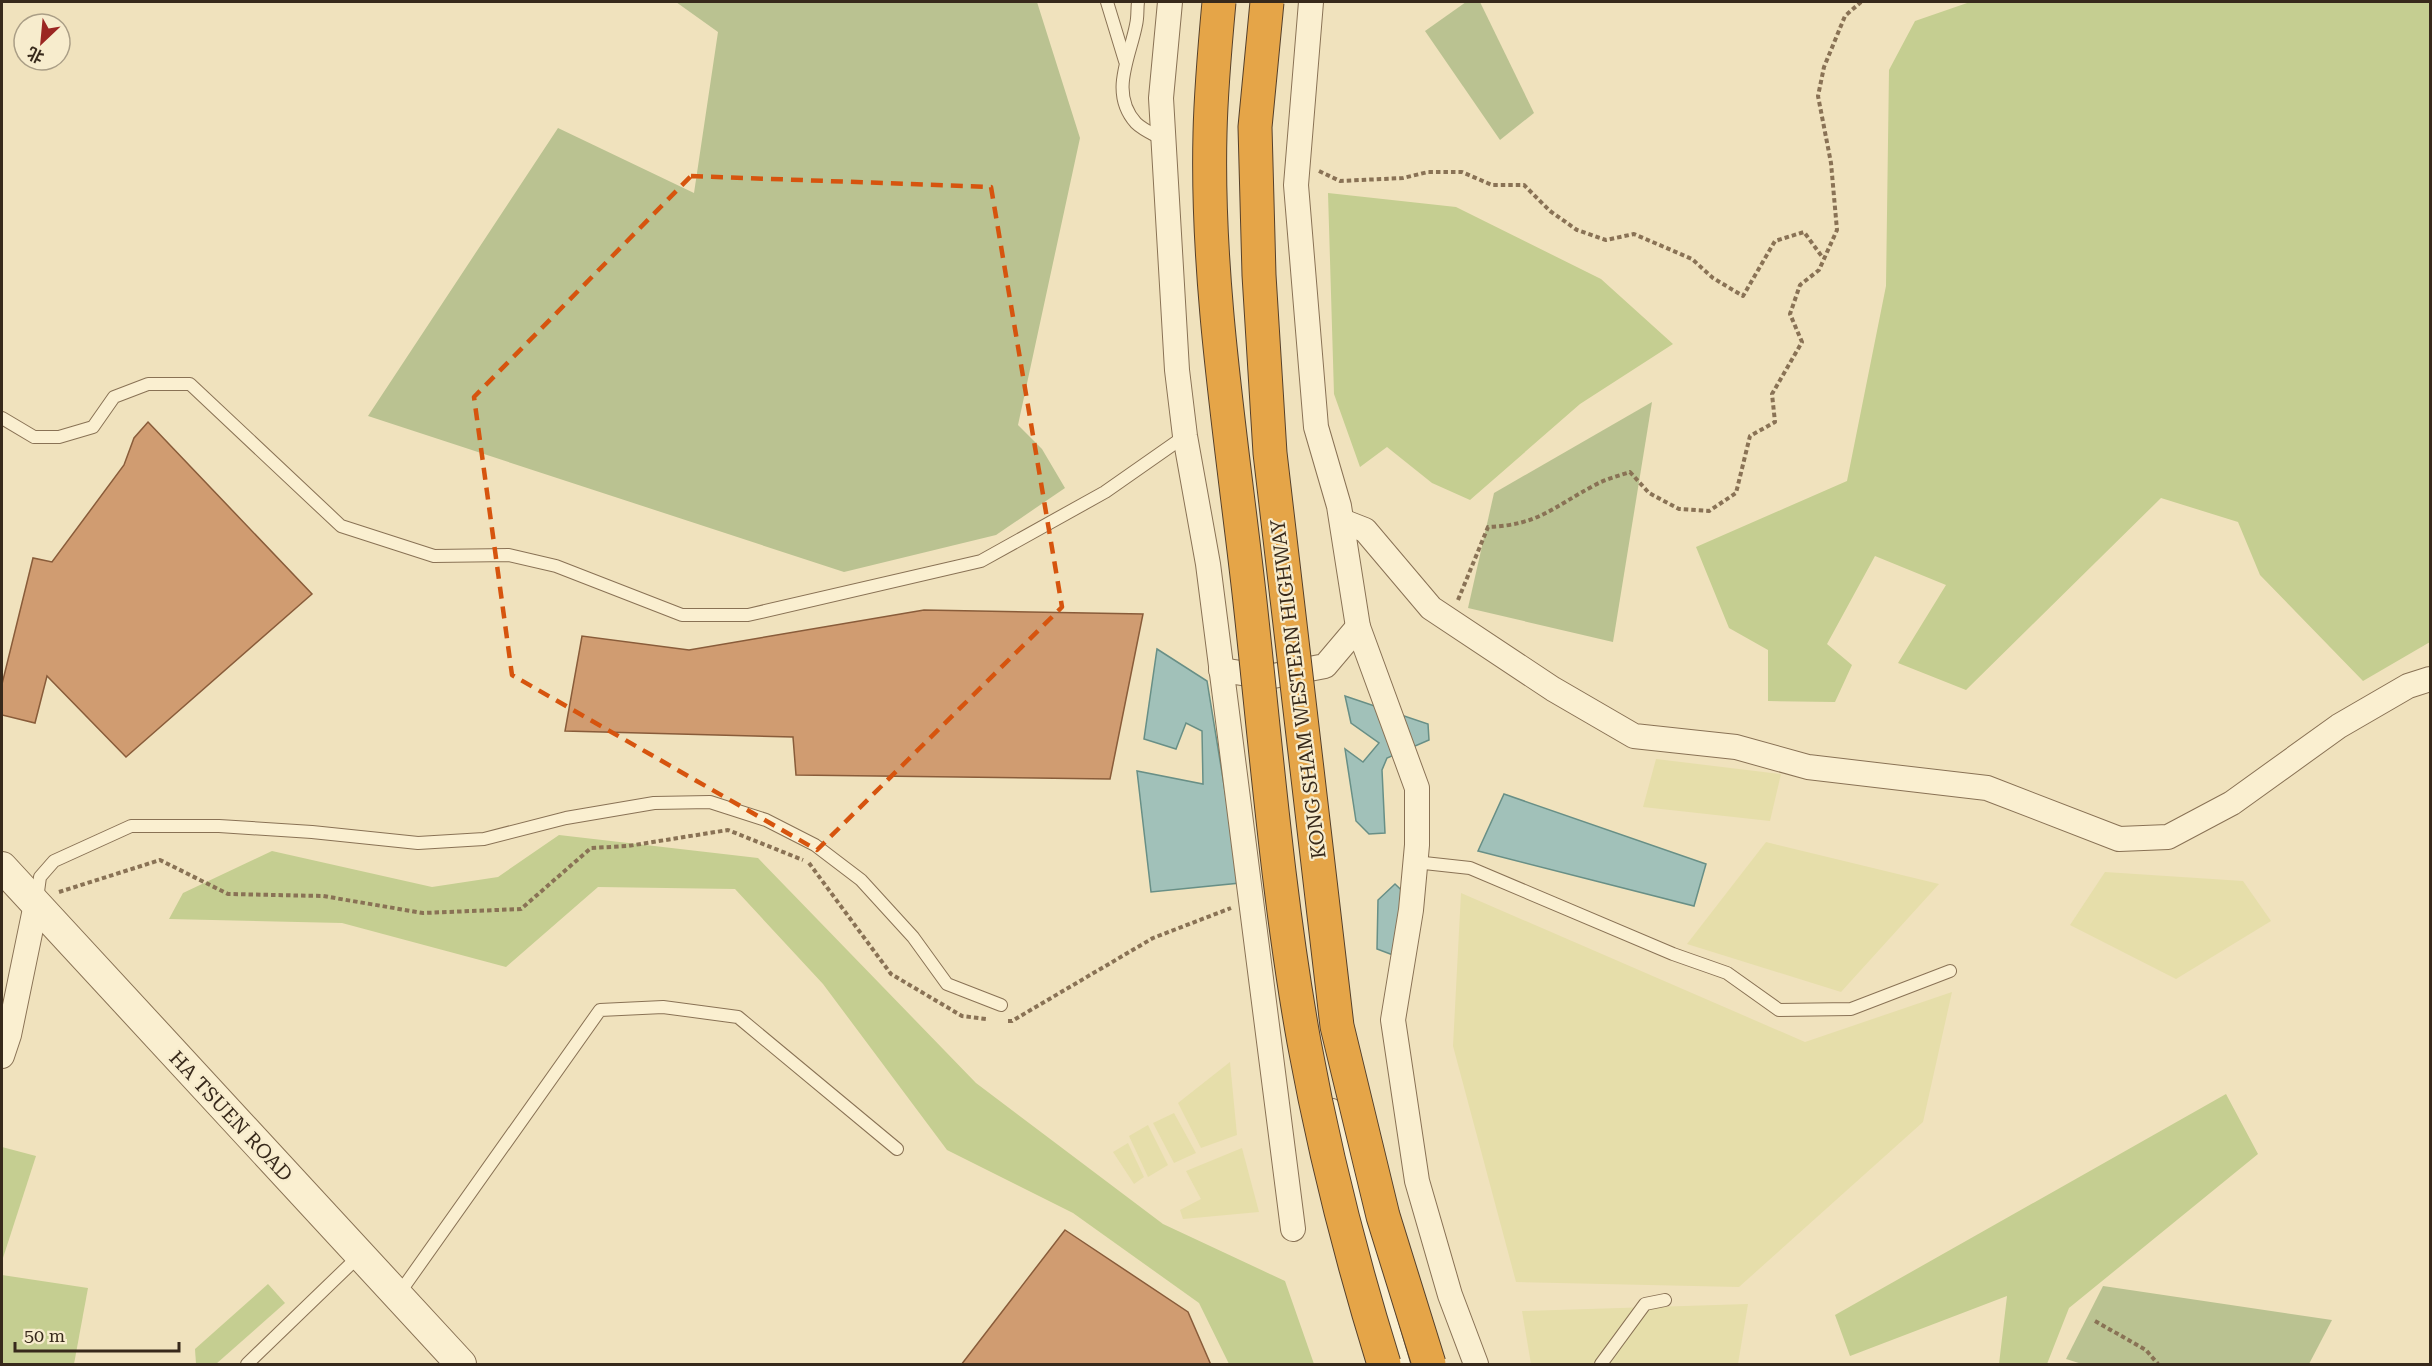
<svg xmlns="http://www.w3.org/2000/svg" width="2432" height="1366" font-family="'Roboto Serif','Noto Sans SC',serif">
<style>
.farmland{fill:#e6deaa}
.green{fill:#c5ce91}
.cemetery{fill:#bac291}
.water{fill:#a1c1b9;stroke:#688f86;stroke-width:1.5}
.building{fill:#d09c71;stroke:#895c3a;stroke-width:1.5}
.lines{fill:none;stroke-linecap:round;stroke-linejoin:round}
.service-casing{stroke:#897255;stroke-width:14}
.minor-casing{stroke:#897255;stroke-width:26}
.tertiary-casing{stroke:#897255;stroke-width:32}
.path{stroke:#897255;stroke-width:4;stroke-dasharray:4.5 3;stroke-linecap:butt}
.service{stroke:#faefd0;stroke-width:12}
.minor{stroke:#faefd0;stroke-width:24}
.tertiary{stroke:#faefd0;stroke-width:30}
.motorway-bridge-casing{stroke:#56402a;stroke-width:35;stroke-linecap:butt}
.motorway-bridge{stroke:#e5a548;stroke-width:33}
.marked{fill:none;stroke:#d6540e;stroke-width:4.5;stroke-dasharray:12 8;stroke-linejoin:round}
.labels{text-anchor:middle;dominant-baseline:central;stroke-width:4.5;stroke-linejoin:round;paint-order:stroke}
.street-label{font-size:20px;fill:#37291b;stroke:#f7eccd}
</style>
<rect width="100%" height="100%" fill="#f0e2bd"/>
<g class="farmland">
<polygon points="1656,759 1781,774 1770,821 1643,807"/>
<polygon points="1766,842 1939,884 1841,992 1687,944"/>
<polygon points="2105,872 2243,881 2271,921 2176,979 2070,925"/>
<polygon points="1461,893 1805,1042 1952,992 1923,1122 1739,1287 1516,1282 1453,1046"/>
<polygon points="1230,1062 1237,1135 1201,1148 1178,1103"/>
<polygon points="1174,1113 1196,1153 1174,1163 1153,1123"/>
<polygon points="1148,1125 1168,1165 1148,1177 1129,1136"/>
<polygon points="1128,1143 1144,1177 1134,1184 1113,1152"/>
<polygon points="1242,1148 1259,1212 1183,1219 1180,1210 1201,1199 1186,1171"/>
<polygon points="1748,1304 1738,1364 1531,1364 1522,1311"/>
</g>
<g class="green">
<polygon points="1970,2 2430,2 2430,642 2363,681 2260,575 2238,522 2161,498 1966,690 1898,663 1946,585 1875,556 1827,644 1852,665 1835,702 1768,701 1768,650 1729,628 1696,547 1847,481 1886,286 1889,70 1915,21"/>
<polygon points="1328,193 1456,207 1601,279 1673,344 1580,404 1470,500 1432,483 1387,447 1360,467 1334,394"/>
<polygon points="559,835 758,858 976,1083 1163,1224 1285,1281 1314,1364 1229,1364 1199,1303 1073,1213 947,1150 823,984 735,889 598,887 506,967 342,923 169,919 183,893 272,851 432,887 498,877"/>
<polygon points="2226,1094 2258,1154 2069,1308 2047,1364 1999,1364 2007,1296 1850,1356 1835,1315"/>
<polygon points="2,1147 36,1156 2,1261"/>
<polygon points="2,1275 88,1288 74,1364 2,1364"/>
<polygon points="268,1284 285,1303 216,1364 196,1364 195,1349"/>
</g>
<g class="cemetery">
<polygon points="676,2 1037,2 1080,138 1018,425 1042,449 1065,488 996,535 844,572 368,416 558,128 694,193 718,32"/>
<polygon points="1466,2 1480,2 1534,113 1500,140 1425,31"/>
<polygon points="1652,402 1613,642 1468,608 1494,493"/>
<polygon points="2103,1286 2332,1320 2309,1364 2082,1364 2066,1359"/>
</g>
<g class="water">
<polygon points="1157,649 1207,681 1240,883 1151,892 1137,771 1203,784 1202,731 1186,723 1176,749 1144,739"/>
<polygon points="1345,696 1428,724 1429,740 1387,758 1382,770 1385,833 1369,834 1356,821 1345,749 1363,762 1379,743 1351,723"/>
<polygon points="1504,794 1706,864 1694,906 1478,851"/>
<polygon points="1395,884 1418,906 1393,955 1377,949 1378,900"/>
</g>
<g class="building">
<polygon points="148,422 312,594 126,757 47,676 35,723 2,715 2,684 33,558 52,562 124,465 134,438"/>
<polygon points="924,610 1143,614 1110,779 796,775 793,737 565,731 582,636 689,650"/>
<polygon points="1065,1230 1188,1312 1211,1365 961,1365"/>
</g>
<g class="lines">
<g class="service-casing">
<g id="service">
<polyline points="1107,2 1125,61"/>
<path d="M1138,2c-1,7 0,15 -2,23 -6,32 -27,68 0,98 7,7 19,12 28,17"/>
<polyline points="2,418 34,437 59,437 93,427 114,397 148,384 190,384 341,526 434,556 509,555 556,566 682,615 748,615 981,561 1105,492 1185,436"/>
<polyline points="1415,862 1470,868 1673,954 1727,973 1779,1010 1851,1009 1950,971"/>
<polyline points="37,899 40,877 54,861 131,826 219,826 312,832 418,843 484,839 566,818 654,803 710,802 766,820 815,845 861,880 913,937 947,984 1001,1005"/>
<polyline points="1333,1105 1361,1217 1404,1364"/>
<polyline points="398,1295 600,1010 663,1007 738,1017 897,1149"/>
<polyline points="247,1364 360,1255"/>
<polyline points="1601,1364 1645,1304 1665,1300"/>
</g>
</g>
<g class="minor-casing">
<g id="minor">
<polyline points="1170,2 1161,98 1177,370 1185,436 1208,564 1293,1229"/>
<polyline points="1311,2 1296,185 1316,427 1339,506 1358,627 1417,788 1417,845 1411,910 1393,1020 1417,1181 1450,1295 1476,1364"/>
<polyline points="1342,521 1365,530 1431,608 1553,689 1634,736 1736,747 1808,767 1987,788 2119,839 2168,837 2232,803 2339,726 2408,686 2430,679"/>
<polyline points="1221,670 1268,677 1325,666 1358,627"/>
<polyline points="2,1056 9,1035 36,904"/>
</g>
</g>
<g class="tertiary-casing">
<polyline id="tertiary" points="2,867 461,1364"/>
</g>
<g class="path">
<polyline points="1319,171 1340,181 1403,178 1428,172 1462,172 1492,185 1524,185 1550,211 1577,230 1606,240 1634,234 1692,259 1713,278 1743,296 1775,241 1804,232 1823,258"/>
<path d="M1458,600l30,-73c51,-2 65,-20 107,-42 11,-6 23,-9 35,-13l19,21 30,16 30,2 27,-18 14,-57 25,-14 -3,-28 30,-52 -12,-28 10,-29 19,-15 18,-40 -6,-67 -13,-67 6,-29 21,-51 16,-14"/>
<polyline points="809,863 891,974 962,1016 986,1019"/>
<polyline points="59,892 160,860 228,894 323,896 423,913 521,909 591,848 628,846 728,830 803,860"/>
<polyline points="1008,1021 1012,1021 1153,938 1231,908"/>
<polyline points="2095,1321 2146,1350 2158,1364"/>
</g>
<use href="#service" class="service"/>
<use href="#minor" class="minor"/>
<use href="#tertiary" class="tertiary"/>
<g class="motorway-bridge-casing">
<g id="motorway-bridge">
<path d="M1219,2c-4,43 -8,87 -9,131 -4,154 23,315 40,469 16,146 28,295 54,440 20,109 47,216 80,322"/>
<polyline points="1267,2 1255,127 1259,275 1270,453 1337,1026 1383,1216 1429,1364"/>
</g>
</g>
<use href="#motorway-bridge" class="motorway-bridge"/>
</g>
<path class="marked" d="M691,176l300,11 71,420 -245,243 -305,-175 -38,-278z"/>
<g class="labels">
<g class="street-label">
<text transform="translate(1298 689) rotate(-97)">KONG SHAM WESTERN HIGHWAY</text>
<text transform="translate(231 1116) rotate(47)">HA TSUEN ROAD</text>
</g>
</g>
<rect width="2432" height="1366" fill="none" stroke="#37291b" stroke-width="6"/>
<g transform="translate(42 42) rotate(206)"><circle r="28" fill="#f7eccd" stroke="#aa9e86" stroke-width="1.5"/>
<path d="M0-4.5L10 22L0 15L-10 22Z" fill="#9b2622"/>
<text y="-9" font-size="16" font-weight="bold" text-anchor="middle" fill="#37291b">北</text>
</g>
<path d="M15 1342v9h164v-9" fill="none" stroke="#37291b" stroke-width="3"/>
<text x="24" y="1342" font-size="18" fill="#37291b" stroke="#f7eccd" stroke-width="4.5" paint-order="stroke">50 m</text>
</svg>
